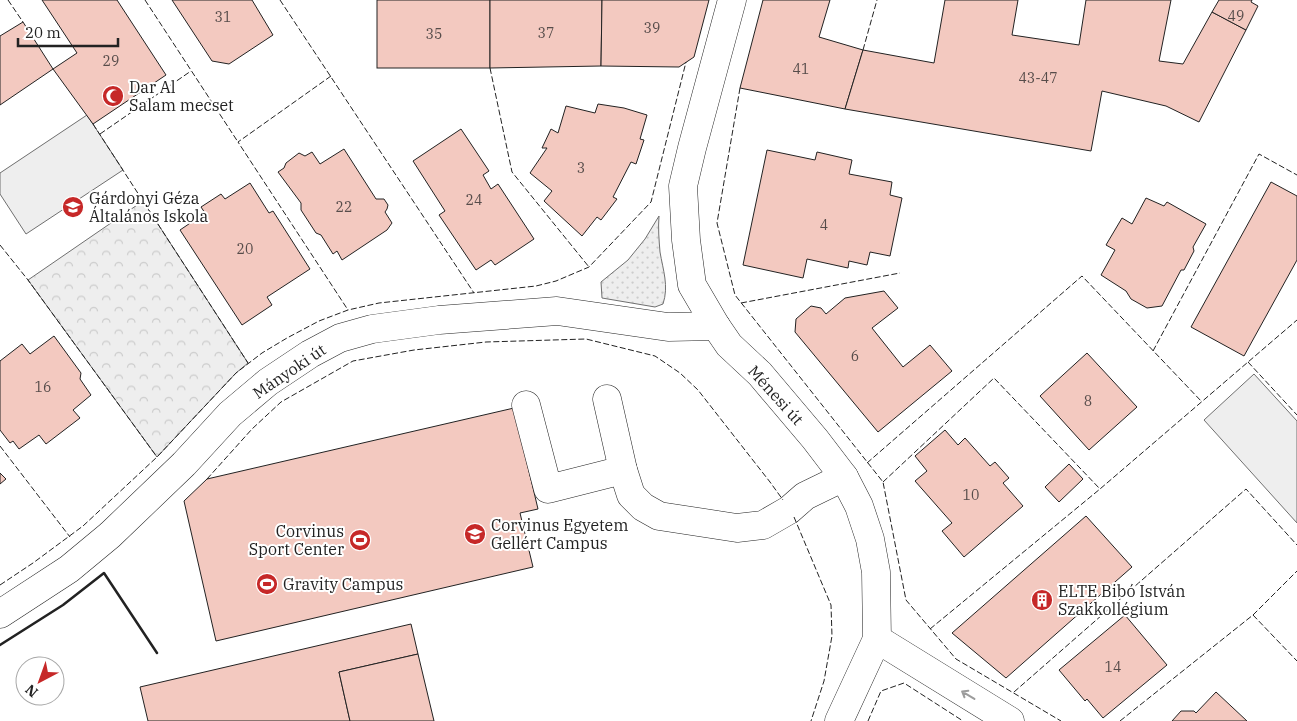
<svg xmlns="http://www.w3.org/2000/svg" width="1297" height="721" font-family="'IBM Plex Serif',serif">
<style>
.grass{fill:url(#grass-dots);stroke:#6f6f6f}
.park{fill:url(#park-crowns);stroke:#6f6f6f}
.garden{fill:#eee;stroke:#6f6f6f}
.building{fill:#f3c9c0;stroke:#222}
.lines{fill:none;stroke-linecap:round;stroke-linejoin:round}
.minor-casing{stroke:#222;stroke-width:29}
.minor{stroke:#fff;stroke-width:28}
.fence{stroke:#222;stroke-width:1;stroke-dasharray:6 2.5;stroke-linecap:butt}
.wall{stroke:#222;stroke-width:2.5}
.oneway{stroke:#9c9c9c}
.labels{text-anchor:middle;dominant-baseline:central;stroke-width:4;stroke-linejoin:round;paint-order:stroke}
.number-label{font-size:14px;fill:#564c4a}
.poi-label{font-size:16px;fill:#222;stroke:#fff;text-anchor:start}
.street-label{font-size:16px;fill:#222;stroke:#fff}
</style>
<defs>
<pattern id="grass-dots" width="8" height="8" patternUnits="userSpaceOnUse" patternTransform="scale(1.25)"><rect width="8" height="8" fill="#eee"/><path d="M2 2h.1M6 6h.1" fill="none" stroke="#ccc" stroke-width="1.8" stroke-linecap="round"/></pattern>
<pattern id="park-crowns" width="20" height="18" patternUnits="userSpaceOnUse" patternTransform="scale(1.25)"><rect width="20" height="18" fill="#eee"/><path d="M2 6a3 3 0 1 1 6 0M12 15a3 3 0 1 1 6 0" fill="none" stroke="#ccc"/></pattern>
</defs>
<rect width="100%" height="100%" fill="#fff"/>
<path class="grass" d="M659,216c-1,12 0,24 1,36 3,18 9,34 3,52l-8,3 -53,-9 -1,-16 27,-22 17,-21z"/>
<polygon class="park" points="143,201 248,363 236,373 157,457 28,280"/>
<g class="garden">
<polygon points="87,115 123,170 26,234 0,194 0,173"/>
<polygon points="1254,374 1297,421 1297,523 1204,420"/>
</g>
<g class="building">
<polygon points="42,0 117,0 166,75 93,124 53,69 77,53"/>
<polygon points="172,0 252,0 273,35 229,64 212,61"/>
<rect x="377" y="0" width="113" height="68"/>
<polygon points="490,0 602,0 601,66 490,68"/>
<polygon points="602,0 709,0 694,57 679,67 601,66"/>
<polygon points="763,0 830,0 819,37 863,50 845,109 740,88"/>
<polygon points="945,0 1018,0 1012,35 1079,45 1086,0 1171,0 1159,61 1183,64 1212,12 1246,30 1199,122 1166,106 1102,91 1091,151 845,109 863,50 934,63"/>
<polygon points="1219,0 1252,0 1251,2 1258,6 1246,30 1212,12"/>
<polygon points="23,22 53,69 0,105 0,36"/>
<polygon points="598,104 624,108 647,115 640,139 644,140 636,164 631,162 613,197 617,199 601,220 597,217 582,236 544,201 552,191 530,173 547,148 542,148 551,129 558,133 566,106 595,113"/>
<polygon points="461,129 489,171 483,175 491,189 498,184 534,239 495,265 491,260 476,270 439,215 445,211 413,161"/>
<polygon points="344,149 376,199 384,199 388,205 387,209 385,212 392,223 387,230 342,260 337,251 333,254 321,235 316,233 301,210 301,203 278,172 284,168 286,163 299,153 305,156 312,152 320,164"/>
<polygon points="767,150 815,160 817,152 852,160 849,174 892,182 890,195 902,198 890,256 870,252 867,265 849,261 848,268 807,259 803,278 743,265"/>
<polygon points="1271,182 1297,196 1297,260 1244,356 1191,327"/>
<polygon points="250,183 269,213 273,211 310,269 267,297 272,305 242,325 180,230 205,213 201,207 221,194 225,199"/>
<polygon points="1146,198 1164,206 1167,202 1206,224 1193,247 1194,251 1184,270 1181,270 1162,306 1147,308 1131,299 1126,291 1101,275 1115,250 1106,245 1122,218 1132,224"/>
<polygon points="884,291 898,308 872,328 903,367 930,345 952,371 878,432 795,332 796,319 811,306 821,308 826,314 845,298"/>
<polygon points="54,336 81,373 80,379 91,395 73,410 80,418 46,444 39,435 19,449 13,441 10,443 0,430 0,361 22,344 30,354"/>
<polygon points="1087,353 1137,407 1089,450 1040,396"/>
<polygon points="514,408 538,509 520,513 533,567 216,641 184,501 207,479"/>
<polygon points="945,430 958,445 965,438 990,466 995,462 1009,478 1003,483 1023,506 964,557 942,531 952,523 915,481 927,471 915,456"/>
<polygon points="1069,464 1083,479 1059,502 1045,487"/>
<polygon points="0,473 6,479 0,484"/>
<polygon points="1086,516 1132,567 1006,678 952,633"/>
<polygon points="1125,615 1167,665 1103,718 1087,699 1085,701 1059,670"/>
<polygon points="411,624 418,654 339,672 350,721 148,721 140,687"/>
<polygon points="418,654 434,721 350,721 339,672"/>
<polygon points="1216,692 1247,721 1172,721 1181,711 1194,711 1196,713"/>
</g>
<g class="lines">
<g class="minor-casing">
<g id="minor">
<polyline points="732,0 692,148 683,186 686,240 692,285 716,326 729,345 760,374 815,439 844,477 859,506 870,539 876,572 877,639 839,721"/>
<polyline points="607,399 623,470 631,495 643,507 659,516 737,528 763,525 789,510 805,496 844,477"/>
<polyline points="526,405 548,489 623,470"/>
<polyline points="0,614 69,569 110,535 184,464 230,414 268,382 310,354 340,338 372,329 439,320 557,311 668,327 716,326"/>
<polyline points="877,639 1010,721"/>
</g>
</g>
<use href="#minor" class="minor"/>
<g class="fence">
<polyline points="8,0 23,22"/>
<polyline points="145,0 238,142"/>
<polyline points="280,0 474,293"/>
<polyline points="863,50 877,0"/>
<polyline points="490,68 512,172 589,267"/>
<polyline points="331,76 238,142 348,310"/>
<polyline points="740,88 717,223 735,295 883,482 906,600 956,659 1061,721"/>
<polyline points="93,124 248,363"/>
<polyline points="100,134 191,71"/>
<polyline points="0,245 28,280 157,457"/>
<polyline points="741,303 900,273"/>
<polyline points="1153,351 1259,154 1297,175"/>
<polyline points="1248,362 1297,415"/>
<polyline points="0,446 70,537"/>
<polyline points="867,463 1082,276 1202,402"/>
<polyline points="207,479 252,429 281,402 353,361 414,350 486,342 586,339 655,356 680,373 698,390 770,482 783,500"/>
<polyline points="883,482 994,378 1100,489 1297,320"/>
<polyline points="794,517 831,605 832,636 824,681 811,721"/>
<polyline points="0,585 33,563 83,526 157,457 236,373 262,353 287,338 319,321 348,310 379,303 536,286 556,281 589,267 651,202 686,62"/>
<polyline points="1253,615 1297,571"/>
<polyline points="930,629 1100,489"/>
<polyline points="0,645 63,605 104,573"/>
<polyline points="1014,692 1246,489 1297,545"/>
<polyline points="868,721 881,691 904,683 963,721"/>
<polyline points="1120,721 1253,615 1297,661"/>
</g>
<polyline class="wall" points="0,645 63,605 104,573 157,653"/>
</g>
<defs><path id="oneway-shaft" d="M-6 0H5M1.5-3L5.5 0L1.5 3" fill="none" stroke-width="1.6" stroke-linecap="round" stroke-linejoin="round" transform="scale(1.25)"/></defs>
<use class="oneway" href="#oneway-shaft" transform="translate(968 695) rotate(-149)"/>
<defs>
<g id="mosque-disc" transform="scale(1.125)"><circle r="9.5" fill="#c62828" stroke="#fff"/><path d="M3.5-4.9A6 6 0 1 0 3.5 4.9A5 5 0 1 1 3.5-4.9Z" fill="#fff"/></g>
<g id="school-disc" transform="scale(1.125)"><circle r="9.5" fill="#c62828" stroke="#fff"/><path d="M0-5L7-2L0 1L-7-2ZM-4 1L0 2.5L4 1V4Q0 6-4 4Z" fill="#fff"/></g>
<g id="university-disc" transform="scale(1.125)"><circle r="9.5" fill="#c62828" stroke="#fff"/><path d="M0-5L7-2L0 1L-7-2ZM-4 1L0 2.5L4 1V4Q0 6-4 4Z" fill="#fff"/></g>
<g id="stadium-disc" transform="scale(1.125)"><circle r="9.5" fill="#c62828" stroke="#fff"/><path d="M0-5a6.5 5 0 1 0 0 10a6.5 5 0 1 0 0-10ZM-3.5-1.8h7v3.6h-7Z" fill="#fff"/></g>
<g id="building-disc" transform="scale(1.125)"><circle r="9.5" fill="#c62828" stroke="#fff"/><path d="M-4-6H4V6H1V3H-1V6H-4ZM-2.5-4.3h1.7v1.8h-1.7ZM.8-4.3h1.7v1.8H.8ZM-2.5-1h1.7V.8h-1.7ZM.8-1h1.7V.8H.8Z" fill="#fff"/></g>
</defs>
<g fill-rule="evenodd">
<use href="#mosque-disc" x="113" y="96"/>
<use href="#school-disc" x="73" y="207"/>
<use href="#university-disc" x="475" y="534"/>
<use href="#stadium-disc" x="360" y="540"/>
<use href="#stadium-disc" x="267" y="584"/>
<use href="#building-disc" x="1042" y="600"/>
</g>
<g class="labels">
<g class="number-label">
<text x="1236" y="16">49</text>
<text x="223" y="17">31</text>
<text x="652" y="28">39</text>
<text x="546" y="33">37</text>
<text x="434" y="34">35</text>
<text x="111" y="61">29</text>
<text x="801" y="69">41</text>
<text x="1038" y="78">43-47</text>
<text x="581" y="168">3</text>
<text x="474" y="200">24</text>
<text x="344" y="207">22</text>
<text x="824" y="225">4</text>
<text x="245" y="249">20</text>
<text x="855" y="356">6</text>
<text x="43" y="387">16</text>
<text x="1088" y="401">8</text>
<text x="971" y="495">10</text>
<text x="1113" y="667">14</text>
</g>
<g class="poi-label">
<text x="129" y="87">Dar Al<tspan x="129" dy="18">Salam mecset</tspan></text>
<text x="89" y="198">Gárdonyi Géza<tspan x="89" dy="18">Általános Iskola</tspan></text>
<text x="491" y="525">Corvinus Egyetem<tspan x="491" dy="18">Gellért Campus</tspan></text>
<text x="344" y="531" text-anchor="end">Corvinus<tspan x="344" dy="18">Sport Center</tspan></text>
<text x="283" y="584">Gravity Campus</text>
<text x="1058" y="591">ELTE Bibó István<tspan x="1058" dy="18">Szakkollégium</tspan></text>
</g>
<g class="street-label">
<text transform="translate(289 371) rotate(-34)">Mányoki út</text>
<text transform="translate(776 395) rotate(48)">Ménesi út</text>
</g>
</g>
<g transform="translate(40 681) rotate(221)"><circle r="24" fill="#ffffff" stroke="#a7a7a7"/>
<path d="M0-4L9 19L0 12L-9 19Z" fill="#c62828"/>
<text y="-8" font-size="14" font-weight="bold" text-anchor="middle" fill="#222222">N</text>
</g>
<path d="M18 38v8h100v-8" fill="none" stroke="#222222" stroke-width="2.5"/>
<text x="25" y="38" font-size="15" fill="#222222" stroke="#ffffff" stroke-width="4" paint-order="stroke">20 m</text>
</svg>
